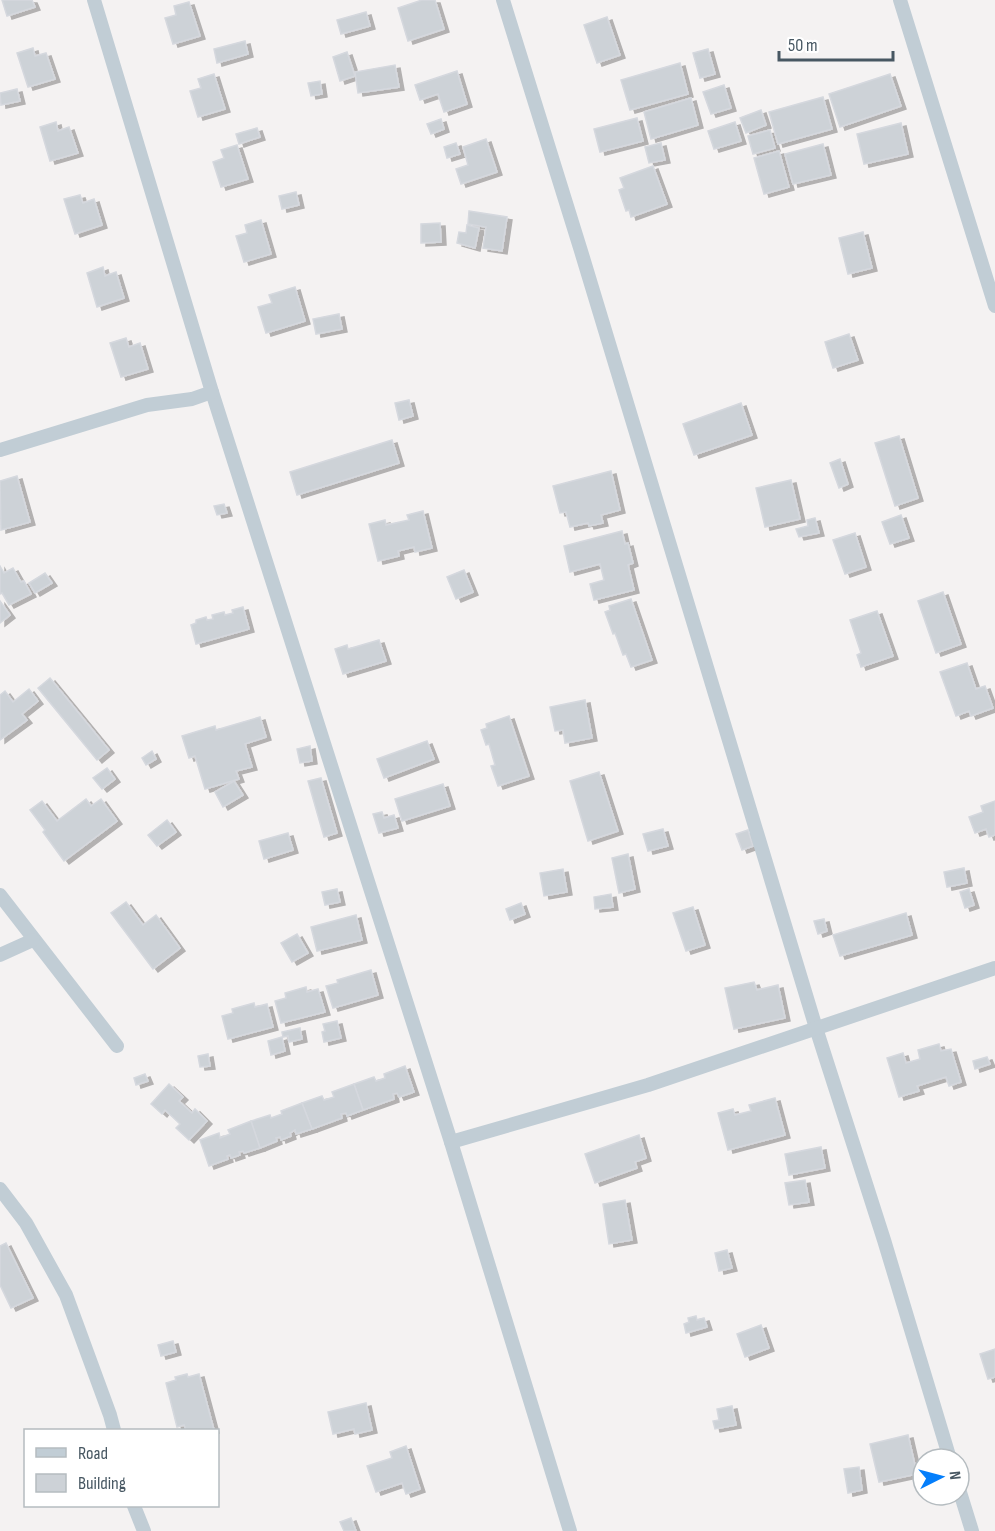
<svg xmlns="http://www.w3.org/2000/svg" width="995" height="1531" font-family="'Sofia Sans Condensed',sans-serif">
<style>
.building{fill:#cdd2d7;stroke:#d5d8de;stroke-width:1.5;filter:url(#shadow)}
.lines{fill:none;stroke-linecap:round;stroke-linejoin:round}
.street{stroke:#c1cdd5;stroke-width:14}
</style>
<defs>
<filter id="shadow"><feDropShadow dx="5" dy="3" stdDeviation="0" flood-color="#0004"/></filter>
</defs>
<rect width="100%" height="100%" fill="#f4f2f2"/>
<g class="building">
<polygon points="2,0 32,0 35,7 7,16"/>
<polygon points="422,0 435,0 444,29 408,41 398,8"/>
<polygon points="189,2 200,36 173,44 165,18 176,15 174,6"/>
<polygon points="366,12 370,26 341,34 337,20"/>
<polygon points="607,17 620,55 597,63 584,25"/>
<polygon points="245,41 248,54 217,63 214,49"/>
<polygon points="33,48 35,56 46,53 55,79 28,87 17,53"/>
<polygon points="708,49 715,74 700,78 693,53"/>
<polygon points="347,52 355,76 340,81 333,57"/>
<polygon points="680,63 688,94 630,110 621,80"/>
<polygon points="395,65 399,87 358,93 355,72"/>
<polygon points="457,71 467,104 444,112 438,94 420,100 415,85"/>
<polygon points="214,74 225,109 198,117 190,91 201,88 198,79"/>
<polygon points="890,74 901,106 840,127 829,94"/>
<polygon points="320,81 322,94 311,96 308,83"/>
<polygon points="724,85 731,108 711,114 703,92"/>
<polygon points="17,89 20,101 1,105 0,93"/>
<polygon points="823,97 832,129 778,144 769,112"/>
<polygon points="691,98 698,125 651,139 644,112"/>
<polygon points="761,110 766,125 746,133 740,118"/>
<polygon points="637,118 643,141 600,152 594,129"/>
<polygon points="441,119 444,129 431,134 427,124"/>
<polygon points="56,122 58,131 69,127 78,153 50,161 40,127"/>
<polygon points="735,122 741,141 714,149 708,131"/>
<polygon points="901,123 908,154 864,164 857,134"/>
<polygon points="257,128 260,137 239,144 236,134"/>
<polygon points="770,130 775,148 753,154 748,136"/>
<polygon points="486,139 497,172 461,184 456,169 468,165 463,147"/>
<polygon points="456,143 460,154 447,158 444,147"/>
<polygon points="661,143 665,160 649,163 645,147"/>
<polygon points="823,144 831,175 793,184 785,154"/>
<polygon points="237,145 248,179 221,187 213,162 224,158 221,150"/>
<polygon points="779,151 789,187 764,194 754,158"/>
<polygon points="653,166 667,204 631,217 629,210 626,211 619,190 624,188 620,178"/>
<polygon points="296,192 299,205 282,209 279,196"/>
<polygon points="80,195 83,203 94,199 102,225 75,234 64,199"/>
<polygon points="469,211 507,217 502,251 483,248 486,227 468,224"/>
<polygon points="261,220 271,254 244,262 236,236 247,233 245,225"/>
<polygon points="440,223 441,242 421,243 421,224"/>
<polygon points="467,225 479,228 475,248 457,243 459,232 466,233"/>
<polygon points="863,232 872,268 848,274 839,238"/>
<polygon points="103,267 105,276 116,272 124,298 97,307 87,273"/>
<polygon points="295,287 305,321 266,333 258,307 272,303 269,295"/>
<polygon points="339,314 342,329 316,334 313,319"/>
<polygon points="849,334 858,360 833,368 825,342"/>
<polygon points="126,338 129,347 140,343 148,369 121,377 110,343"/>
<polygon points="409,400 413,416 399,420 395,403"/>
<polygon points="741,403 752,435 694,455 683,424"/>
<polygon points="899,436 918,498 895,506 875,443"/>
<polygon points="392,440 399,463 297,495 290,472"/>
<polygon points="840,459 848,484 839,488 830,463"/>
<polygon points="611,471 620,510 601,515 603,523 589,526 588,523 570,527 566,512 560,513 553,486"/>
<polygon points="17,476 30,522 1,530 0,481"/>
<polygon points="791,480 800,519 765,527 756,488"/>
<polygon points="224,504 227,513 217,515 214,506"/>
<polygon points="423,511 432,548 415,552 414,547 398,551 399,556 378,561 369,524 385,520 386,525 409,520 407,515"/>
<polygon points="901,515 909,538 890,544 882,522"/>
<polygon points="815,518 819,533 799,537 796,529 808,526 807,520"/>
<polygon points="622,531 625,544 628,543 633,563 628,565 634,590 594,600 590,584 604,580 600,564 570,572 564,546"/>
<polygon points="855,533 866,567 845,574 833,540"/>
<polygon points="0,566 4,573 13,568 21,582 24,581 31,594 9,605 2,593 0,594"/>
<polygon points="464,570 473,592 456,599 447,577"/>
<polygon points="45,573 52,583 35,593 29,583"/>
<polygon points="943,592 961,644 936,653 918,601"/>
<polygon points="631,599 652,660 631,667 626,654 623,655 615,633 613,634 605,612 610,610 609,606"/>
<polygon points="0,601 10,615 0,623"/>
<polygon points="243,607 249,629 196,644 191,625 196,623 196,620 206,617 207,620 213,619 212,615 224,612 225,615 233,613 232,610"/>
<polygon points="877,611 893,656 861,667 857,655 861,653 850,620"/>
<polygon points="379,640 386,661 343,674 335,649 347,645 348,649"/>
<polygon points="967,663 976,689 985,686 993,708 971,716 969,711 956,716 940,672"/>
<polygon points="50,678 109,750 97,760 38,688"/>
<polygon points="29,689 38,701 22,714 27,720 0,740 0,695 5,691 13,702"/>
<polygon points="585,700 592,738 565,743 563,730 555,731 550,707"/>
<polygon points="509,716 529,776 498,786 491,766 495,765 489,744 486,745 481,730 487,728 486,724"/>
<polygon points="260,717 266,737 245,744 252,767 236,771 239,779 205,789 195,756 189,758 182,736 215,726 216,730"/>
<polygon points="427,741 434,759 384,778 377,759"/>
<polygon points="310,746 312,761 300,763 297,749"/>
<polygon points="152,751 156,759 146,765 142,758"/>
<polygon points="107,768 115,779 102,789 93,778"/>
<polygon points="599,772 618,831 588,841 570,781"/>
<polygon points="321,778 337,833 324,837 308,781"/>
<polygon points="234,781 243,795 223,807 215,792"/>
<polygon points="443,784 450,806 402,821 395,799"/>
<polygon points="86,799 91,806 101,799 117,821 64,861 43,832 45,830 30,810 42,801 57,821"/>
<polygon points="995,801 995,835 989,837 986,829 975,833 969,817 983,812 981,806"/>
<polygon points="382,812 384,818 394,815 398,828 379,833 373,814"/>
<polygon points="167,820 176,832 157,846 148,835"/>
<polygon points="663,829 668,846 648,851 643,834"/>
<polygon points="748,830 753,846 742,850 736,834"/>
<polygon points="288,833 293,850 264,859 259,841"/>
<polygon points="628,854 635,889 619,893 612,858"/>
<polygon points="964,868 967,883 947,887 944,872"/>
<polygon points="563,869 567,892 544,896 540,873"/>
<polygon points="337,889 340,902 325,905 322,892"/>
<polygon points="969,889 974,905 965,908 960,892"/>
<polygon points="611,894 613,907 595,909 594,897"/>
<polygon points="126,902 143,925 156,915 180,948 153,969 111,913"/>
<polygon points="521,903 525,914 510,920 506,909"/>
<polygon points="693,907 705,945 686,951 673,913"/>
<polygon points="906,913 912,935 840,956 833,935"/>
<polygon points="356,915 362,940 317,951 311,927"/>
<polygon points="824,919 827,931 818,934 814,921"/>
<polygon points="297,934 308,953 292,962 281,943"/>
<polygon points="371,970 378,995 333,1008 326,986 338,983 337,980"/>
<polygon points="754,982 757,990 778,985 785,1018 734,1029 725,988"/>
<polygon points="306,987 307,992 318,989 325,1012 281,1023 275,1001 286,998 285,993"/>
<polygon points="254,1003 255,1007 267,1004 273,1027 228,1039 222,1016 233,1013 232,1009"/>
<polygon points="337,1021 341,1038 324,1042 322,1032 325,1031 323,1024"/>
<polygon points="300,1028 302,1039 289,1042 288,1036 283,1037 282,1032"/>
<polygon points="282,1037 285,1051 271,1055 268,1041"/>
<polygon points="939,1044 941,1051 951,1049 961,1082 949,1086 946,1077 917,1086 919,1091 899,1097 887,1058 903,1053 906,1063 920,1059 918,1050"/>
<polygon points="208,1054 210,1066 200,1067 198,1056"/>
<polygon points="987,1057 990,1064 975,1069 973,1061"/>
<polygon points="405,1066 414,1092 399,1097 397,1093 393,1094 394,1099 363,1110 354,1084 374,1077 376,1081 385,1078 384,1074"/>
<polygon points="145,1074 148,1081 136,1085 134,1078"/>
<polygon points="169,1084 183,1097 179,1101 192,1113 195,1109 207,1121 189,1140 176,1128 180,1124 165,1110 162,1114 151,1104"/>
<polygon points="354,1084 363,1110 347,1116 346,1113 341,1114 342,1118 312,1129 302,1103 322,1096 324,1100 334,1097 332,1092"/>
<polygon points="775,1098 785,1135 728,1150 718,1113 733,1109 735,1115 751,1111 749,1105"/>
<polygon points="302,1103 312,1129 296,1134 295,1130 290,1133 291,1136 281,1140 280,1137 276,1138 277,1141 260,1148 251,1121 270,1115 271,1118 282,1114 281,1111"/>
<polygon points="251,1121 260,1148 244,1153 243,1151 239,1152 240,1155 231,1158 230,1155 227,1156 228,1159 209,1166 200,1140 219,1133 220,1138 230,1134 228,1130"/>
<polygon points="639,1135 646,1158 635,1162 637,1168 595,1183 585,1154"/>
<polygon points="821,1147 825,1168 789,1175 785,1154"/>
<polygon points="805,1180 809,1202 789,1205 785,1183"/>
<polygon points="625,1200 632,1240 609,1244 603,1204"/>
<polygon points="6,1243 33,1298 11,1308 0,1285 0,1246"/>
<polygon points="727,1250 732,1268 719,1271 715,1253"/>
<polygon points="696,1316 697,1320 704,1318 707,1327 686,1333 684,1324 689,1322 688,1318"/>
<polygon points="761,1325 769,1348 745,1357 737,1334"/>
<polygon points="173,1341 176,1352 161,1356 158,1345"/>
<polygon points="995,1349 995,1377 988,1379 980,1354"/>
<polygon points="187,1374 188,1377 199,1374 214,1430 186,1430 184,1425 177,1427 166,1383 176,1380 175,1377"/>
<polygon points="366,1403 372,1430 355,1434 354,1429 333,1434 328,1412"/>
<polygon points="732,1406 736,1425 715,1429 713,1421 719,1420 717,1409"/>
<polygon points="908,1435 917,1474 879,1482 870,1444"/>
<polygon points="406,1446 420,1489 406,1494 402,1483 376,1492 367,1466 392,1458 390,1452"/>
<polygon points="859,1467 862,1490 848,1493 844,1469"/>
<polygon points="351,1518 356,1531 344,1531 340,1522"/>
</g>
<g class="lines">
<g class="street">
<polyline points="94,0 212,392 451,1142 570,1531"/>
<polyline points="503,0 581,251 816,1028 884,1240 950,1459"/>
<polyline points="900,0 995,306"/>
<polyline points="0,450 147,405 192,399 212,392"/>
<polyline points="0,895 117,1046"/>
<polyline points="0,955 33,940"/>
<polyline points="451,1142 648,1085 995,968"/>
<polyline points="0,1189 26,1223 66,1295 110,1415 114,1430"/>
<polyline points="959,1489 972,1531"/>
<polyline points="134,1506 144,1531"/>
</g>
</g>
<rect x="24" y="1429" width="195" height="78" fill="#ffffff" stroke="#b5bcc0" stroke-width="1.5"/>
<rect x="36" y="1448" width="30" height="9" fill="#c1cdd5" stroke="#b5bcc0" stroke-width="1.5"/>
<text x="78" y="1459" font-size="18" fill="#475762">Road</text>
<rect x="36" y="1474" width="30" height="18" fill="#cdd2d7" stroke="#b5bcc0" stroke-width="1.5"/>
<text x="78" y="1489" font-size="18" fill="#475762">Building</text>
<g transform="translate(941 1477) rotate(84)"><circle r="28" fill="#ffffff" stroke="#b5bcc0" stroke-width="1.5"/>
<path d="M0-4.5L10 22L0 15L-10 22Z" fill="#047efb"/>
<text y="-9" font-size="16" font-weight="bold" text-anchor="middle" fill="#475762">N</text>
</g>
<path d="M779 51v9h114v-9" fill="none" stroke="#475762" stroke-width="3"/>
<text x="788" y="51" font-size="18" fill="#475762" stroke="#ffffff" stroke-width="4.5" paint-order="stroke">50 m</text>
</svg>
